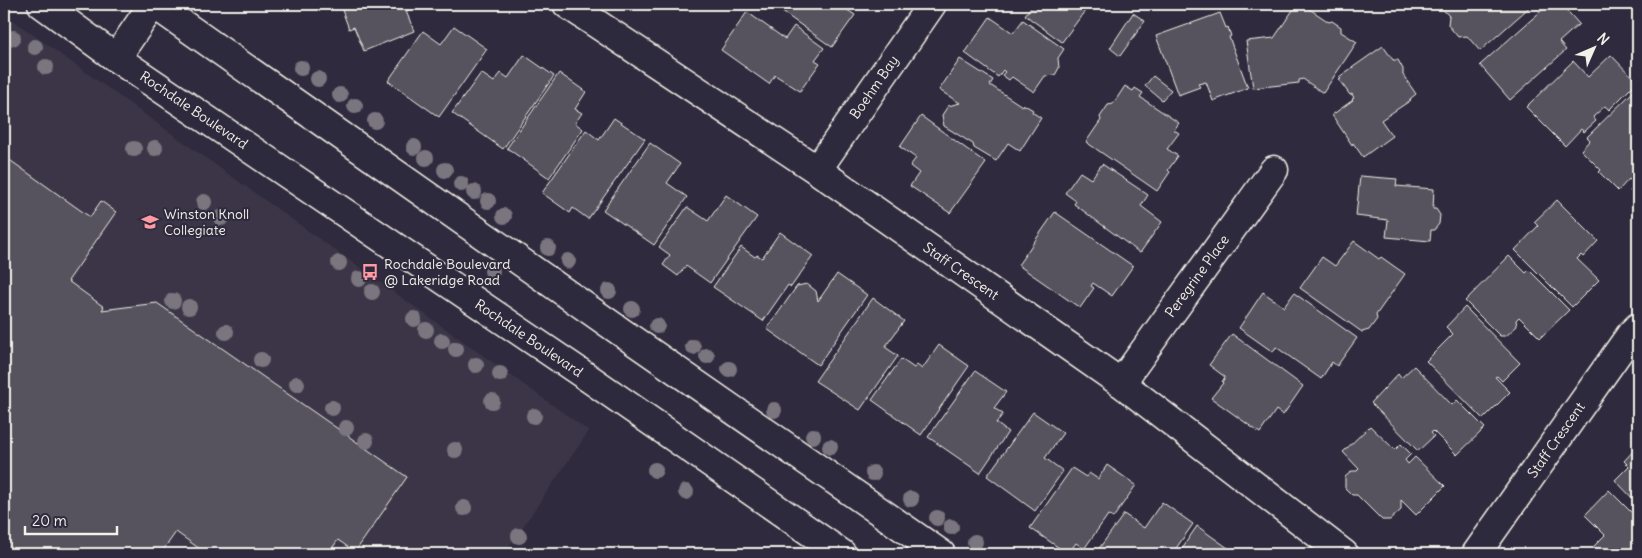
<svg xmlns="http://www.w3.org/2000/svg" width="1642" height="558" font-family="Delius,sans-serif">
<style>
.built{fill:#3b3647}
.building{fill:#56525f;stroke:#f4f1e8}
.lines{fill:none;stroke-linecap:round;stroke-linejoin:round}
.minor-casing{stroke:#f4f1e8;stroke-width:31}
.tertiary-casing{stroke:#f4f1e8;stroke-width:31}
.secondary-casing{stroke:#f4f1e8;stroke-width:31}
.minor{stroke:#2f2a3d;stroke-width:28}
.tertiary{stroke:#2f2a3d;stroke-width:28}
.secondary{stroke:#2f2a3d;stroke-width:28}
.tree{fill:#7a757e}
.labels{text-anchor:middle;dominant-baseline:central;stroke-width:4;stroke-linejoin:round;paint-order:stroke}
.street-label{font-size:14px;fill:#f4f1e8;stroke:#2f2a3d}
.poi-label{font-size:14px;fill:#f4f1e8;stroke:#2f2a3d;text-anchor:start}
</style>
<rect width="100%" height="100%" fill="#2f2a3d"/>
<filter id="ink" filterUnits="userSpaceOnUse"><feTurbulence type="fractalNoise" baseFrequency=".02" numOctaves="2"/><feDisplacementMap in="SourceGraphic" scale="10" xChannelSelector="R" yChannelSelector="G"/><feConvolveMatrix kernelMatrix="1 2 1 2 8 2 1 2 1" color-interpolation-filters="sRGB"/></filter>
<g filter="url(#ink)">
<polygon class="built" points="4,14 589,431 504,554 4,554"/>
<g class="building">
<polygon points="345,4 424,4 406,11 414,31 364,51 354,27 349,29 342,10 347,8"/>
<polygon points="771,4 838,4 855,15 832,47"/>
<polygon points="1033,4 1090,4 1062,42 1025,15"/>
<polygon points="1297,4 1302,4 1329,22 1332,21 1341,27 1341,32 1357,42 1323,93 1303,79 1299,80 1299,83 1253,88 1246,41 1274,38"/>
<polygon points="1438,4 1533,4 1480,51 1467,36 1458,37 1448,25 1449,16"/>
<polygon points="1549,4 1561,4 1579,24 1559,42 1566,50 1510,100 1480,65"/>
<polygon points="747,12 785,39 794,26 824,48 815,60 820,63 800,91 775,75 769,84 721,50"/>
<polygon points="1133,13 1145,21 1120,56 1110,48"/>
<polygon points="1220,13 1226,28 1228,27 1231,36 1229,37 1248,88 1213,101 1206,82 1198,84 1200,87 1178,95 1156,36"/>
<polygon points="990,17 1013,33 1023,20 1064,49 1058,58 1059,68 1055,75 1045,76 1034,92 1012,77 1009,80 1002,75 1005,72 1003,70 998,77 965,53"/>
<polygon points="454,26 487,49 439,117 388,81 423,31 441,44"/>
<polygon points="1383,46 1393,60 1398,60 1403,69 1403,75 1416,94 1410,99 1411,100 1381,120 1392,136 1363,157 1353,143 1352,145 1332,115 1353,100 1352,99 1354,98 1352,94 1350,95 1339,80 1341,79 1339,77"/>
<polygon points="524,55 554,76 503,149 452,113 481,73 494,82 501,73 508,78"/>
<polygon points="1611,55 1637,82 1609,110 1605,106 1593,117 1596,121 1584,132 1581,129 1565,146 1526,107 1573,61 1588,77"/>
<polygon points="960,59 993,80 990,85 1022,106 1023,104 1033,110 1032,112 1041,118 1020,151 1008,143 996,161 974,148 973,144 944,126 942,115 948,106 960,103 939,90"/>
<polygon points="559,73 586,92 575,109 582,113 575,123 583,129 549,178 507,148"/>
<polygon points="1153,76 1171,90 1162,100 1145,86"/>
<polygon points="1125,86 1133,91 1135,88 1143,93 1140,97 1179,123 1174,130 1179,133 1167,149 1178,156 1168,170 1170,172 1157,191 1086,142 1101,120 1100,117 1108,105 1113,104"/>
<polygon points="1638,87 1638,175 1632,182 1629,179 1618,191 1599,172 1601,170 1581,150 1590,140 1587,137"/>
<polygon points="921,116 986,163 950,213 910,186 919,173 910,166 916,158 900,147"/>
<polygon points="614,118 645,139 588,219 573,208 570,213 542,193 586,130 599,140"/>
<polygon points="650,143 680,164 667,183 687,197 654,245 603,210"/>
<polygon points="4,156 90,217 101,201 116,212 68,281 104,307 102,310 157,303 407,477 355,552 338,540 328,554 207,554 176,532 164,549 165,554 4,554"/>
<polygon points="1102,164 1148,195 1141,206 1162,222 1140,253 1074,204 1076,201 1065,193 1080,172 1091,179"/>
<polygon points="1360,176 1397,179 1396,186 1434,189 1433,209 1436,209 1440,215 1439,224 1434,230 1431,230 1430,241 1386,237 1388,220 1356,216"/>
<polygon points="1638,183 1638,199 1630,191"/>
<polygon points="726,195 757,217 710,283 686,266 678,276 663,265 670,255 659,247 687,207 708,221"/>
<polygon points="1557,200 1598,241 1583,257 1581,255 1577,259 1599,280 1572,307 1515,250 1538,226 1534,222"/>
<polygon points="1055,212 1133,266 1112,296 1093,283 1091,286 1094,288 1080,308 1018,265"/>
<polygon points="780,232 813,256 791,287 788,285 763,321 713,287 741,247 755,257 757,255 762,258"/>
<polygon points="1354,241 1379,259 1381,257 1405,274 1376,315 1377,319 1369,330 1362,332 1300,288 1322,257 1335,266"/>
<polygon points="1509,256 1526,273 1529,270 1569,310 1540,338 1519,317 1516,320 1517,326 1506,336 1500,336 1465,301"/>
<polygon points="837,274 867,295 818,365 767,329 797,286 807,284 816,291 818,301"/>
<polygon points="1263,292 1284,307 1294,293 1357,338 1337,366 1332,362 1321,379 1276,347 1273,352 1239,328"/>
<polygon points="873,298 904,321 885,347 898,356 860,410 815,381"/>
<polygon points="1465,307 1520,363 1502,381 1497,376 1495,377 1510,392 1483,419 1426,361 1453,334 1446,327"/>
<polygon points="1232,334 1303,386 1283,415 1276,410 1260,433 1211,398 1223,383 1222,382 1225,377 1209,365"/>
<polygon points="939,345 969,366 921,435 872,400 901,359 914,368 917,365 922,369"/>
<polygon points="1414,366 1452,405 1457,400 1485,428 1457,455 1433,431 1431,433 1434,436 1418,451 1371,403 1398,374 1401,378"/>
<polygon points="975,371 1006,392 994,408 1003,414 996,423 1008,432 980,473 928,437"/>
<polygon points="1033,412 1063,433 1045,458 1063,471 1035,511 987,476"/>
<polygon points="1370,426 1395,450 1401,444 1411,454 1405,460 1408,464 1415,457 1445,486 1416,515 1401,500 1401,510 1390,520 1382,520 1357,495 1352,495 1345,488 1345,477 1352,471 1357,471 1359,469 1343,452"/>
<polygon points="1638,446 1638,504 1615,480 1629,466 1624,461"/>
<polygon points="1107,465 1136,485 1113,518 1108,515 1084,549 1076,543 1068,554 1030,528 1072,468 1086,477 1089,473 1098,479"/>
<polygon points="1609,490 1634,515 1633,516 1638,521 1638,554 1600,554 1593,547 1605,535 1585,515"/>
<polygon points="1162,502 1193,524 1172,554 1095,554 1124,514 1144,528"/>
<polygon points="1197,526 1228,548 1224,554 1178,554"/>
</g>
<g class="lines">
<g class="minor-casing">
<g id="minor">
<polyline points="567,4 817,170 1121,383 1344,554"/>
<polyline points="817,170 932,4"/>
<polyline points="1121,383 1274,170"/>
<polyline points="1476,554 1631,334 1638,327"/>
</g>
</g>
<g class="tertiary-casing">
<polyline id="tertiary" points="116,58 153,4"/>
</g>
<g class="secondary-casing">
<g id="secondary">
<polyline points="42,4 116,58 590,379 842,554"/>
<polyline points="154,4 624,334 941,554"/>
</g>
</g>
<use href="#minor" class="minor"/>
<use href="#tertiary" class="tertiary"/>
<use href="#secondary" class="secondary"/>
</g>
<g class="tree">
<circle cx="13" cy="38" r="8"/>
<circle cx="35" cy="47" r="8"/>
<circle cx="46" cy="67" r="8"/>
<circle cx="301" cy="68" r="8"/>
<circle cx="318" cy="79" r="8"/>
<circle cx="340" cy="95" r="8"/>
<circle cx="355" cy="106" r="8"/>
<circle cx="375" cy="121" r="8"/>
<circle cx="414" cy="147" r="8"/>
<circle cx="155" cy="148" r="8"/>
<circle cx="134" cy="149" r="8"/>
<circle cx="426" cy="158" r="8"/>
<circle cx="445" cy="170" r="8"/>
<circle cx="461" cy="184" r="8"/>
<circle cx="474" cy="192" r="8"/>
<circle cx="488" cy="201" r="8"/>
<circle cx="204" cy="202" r="8"/>
<circle cx="504" cy="216" r="8"/>
<circle cx="221" cy="218" r="8"/>
<circle cx="548" cy="248" r="8"/>
<circle cx="568" cy="261" r="8"/>
<circle cx="339" cy="263" r="8"/>
<circle cx="492" cy="271" r="8"/>
<circle cx="359" cy="279" r="8"/>
<circle cx="609" cy="291" r="8"/>
<circle cx="372" cy="292" r="8"/>
<circle cx="173" cy="301" r="8"/>
<circle cx="189" cy="307" r="8"/>
<circle cx="632" cy="309" r="8"/>
<circle cx="414" cy="319" r="8"/>
<circle cx="657" cy="326" r="8"/>
<circle cx="426" cy="330" r="8"/>
<circle cx="226" cy="332" r="8"/>
<circle cx="442" cy="341" r="8"/>
<circle cx="693" cy="347" r="8"/>
<circle cx="456" cy="349" r="8"/>
<circle cx="707" cy="356" r="8"/>
<circle cx="261" cy="360" r="8"/>
<circle cx="476" cy="365" r="8"/>
<circle cx="729" cy="369" r="8"/>
<circle cx="500" cy="374" r="8"/>
<circle cx="297" cy="384" r="8"/>
<circle cx="492" cy="401" r="8"/>
<circle cx="332" cy="408" r="8"/>
<circle cx="774" cy="410" r="8"/>
<circle cx="534" cy="416" r="8"/>
<circle cx="346" cy="428" r="8"/>
<circle cx="813" cy="436" r="8"/>
<circle cx="366" cy="441" r="8"/>
<circle cx="830" cy="447" r="8"/>
<circle cx="455" cy="450" r="8"/>
<circle cx="655" cy="470" r="8"/>
<circle cx="873" cy="473" r="8"/>
<circle cx="686" cy="492" r="8"/>
<circle cx="911" cy="499" r="8"/>
<circle cx="464" cy="508" r="8"/>
<circle cx="937" cy="518" r="8"/>
<circle cx="951" cy="527" r="8"/>
<circle cx="519" cy="536" r="8"/>
<circle cx="975" cy="542" r="8"/>
</g>
</g>
<defs>
<g id="school-bare" transform="scale(1.35)"><path d="M0-5L7-2L0 1L-7-2ZM-4 1L0 2.5L4 1V4Q0 6-4 4Z" fill="#ff9aa2" stroke="#2f2a3d" stroke-width="2.5" paint-order="stroke"/></g>
<g id="bus-bare" transform="scale(1.35)"><path d="M-5-6H5V4H4V6H2V4H-2V6H-4V4H-5ZM-3.5-4V0h7V-4ZM-3.5 1.2v1.5H-2V1.2ZM2 1.2v1.5H3.5V1.2Z" fill="#ff9aa2" stroke="#2f2a3d" stroke-width="2.5" paint-order="stroke"/></g>
</defs>
<g fill-rule="evenodd">
<use href="#school-bare" x="150" y="222"/>
<use href="#bus-bare" x="370" y="272"/>
</g>
<g class="labels">
<g class="street-label">
<text transform="translate(874 87) rotate(-55)">Boehm Bay</text>
<text transform="translate(194 110) rotate(34)">Rochdale Boulevard</text>
<text transform="translate(961 271) rotate(35)">Staff Crescent</text>
<text transform="translate(1197 276) rotate(-54)">Peregrine Place</text>
<text transform="translate(529 338) rotate(34)">Rochdale Boulevard</text>
<text transform="translate(1556 440) rotate(-55)">Staff Crescent</text>
</g>
<g class="poi-label">
<text x="164" y="214">Winston Knoll<tspan x="164" dy="16">Collegiate</tspan></text>
<text x="384" y="264">Rochdale Boulevard<tspan x="384" dy="16">@ Lakeridge Road</tspan></text>
</g>
</g>
<rect width="1642" height="558" fill="none" stroke="#2f2a3d" stroke-width="20"/>
<rect x="10" y="10" width="1622" height="538" fill="none" stroke="#f4f1e8" stroke-width="2" filter="url(#ink)"/>
<g transform="translate(1594 48) rotate(45)" stroke="#2f2a3d" stroke-width="4" paint-order="stroke">
<path d="M0-4L9 19L0 12L-9 19Z" fill="#f4f1e8"/>
<text y="-8" font-size="14" font-weight="bold" text-anchor="middle" fill="#f4f1e8">N</text>
</g>
<path d="M25 526v8h92v-8" fill="none" stroke="#f4f1e8" stroke-width="2.5"/>
<text x="32" y="526" font-size="15" fill="#f4f1e8" stroke="#2f2a3d" stroke-width="4" paint-order="stroke">20 m</text>
</svg>
